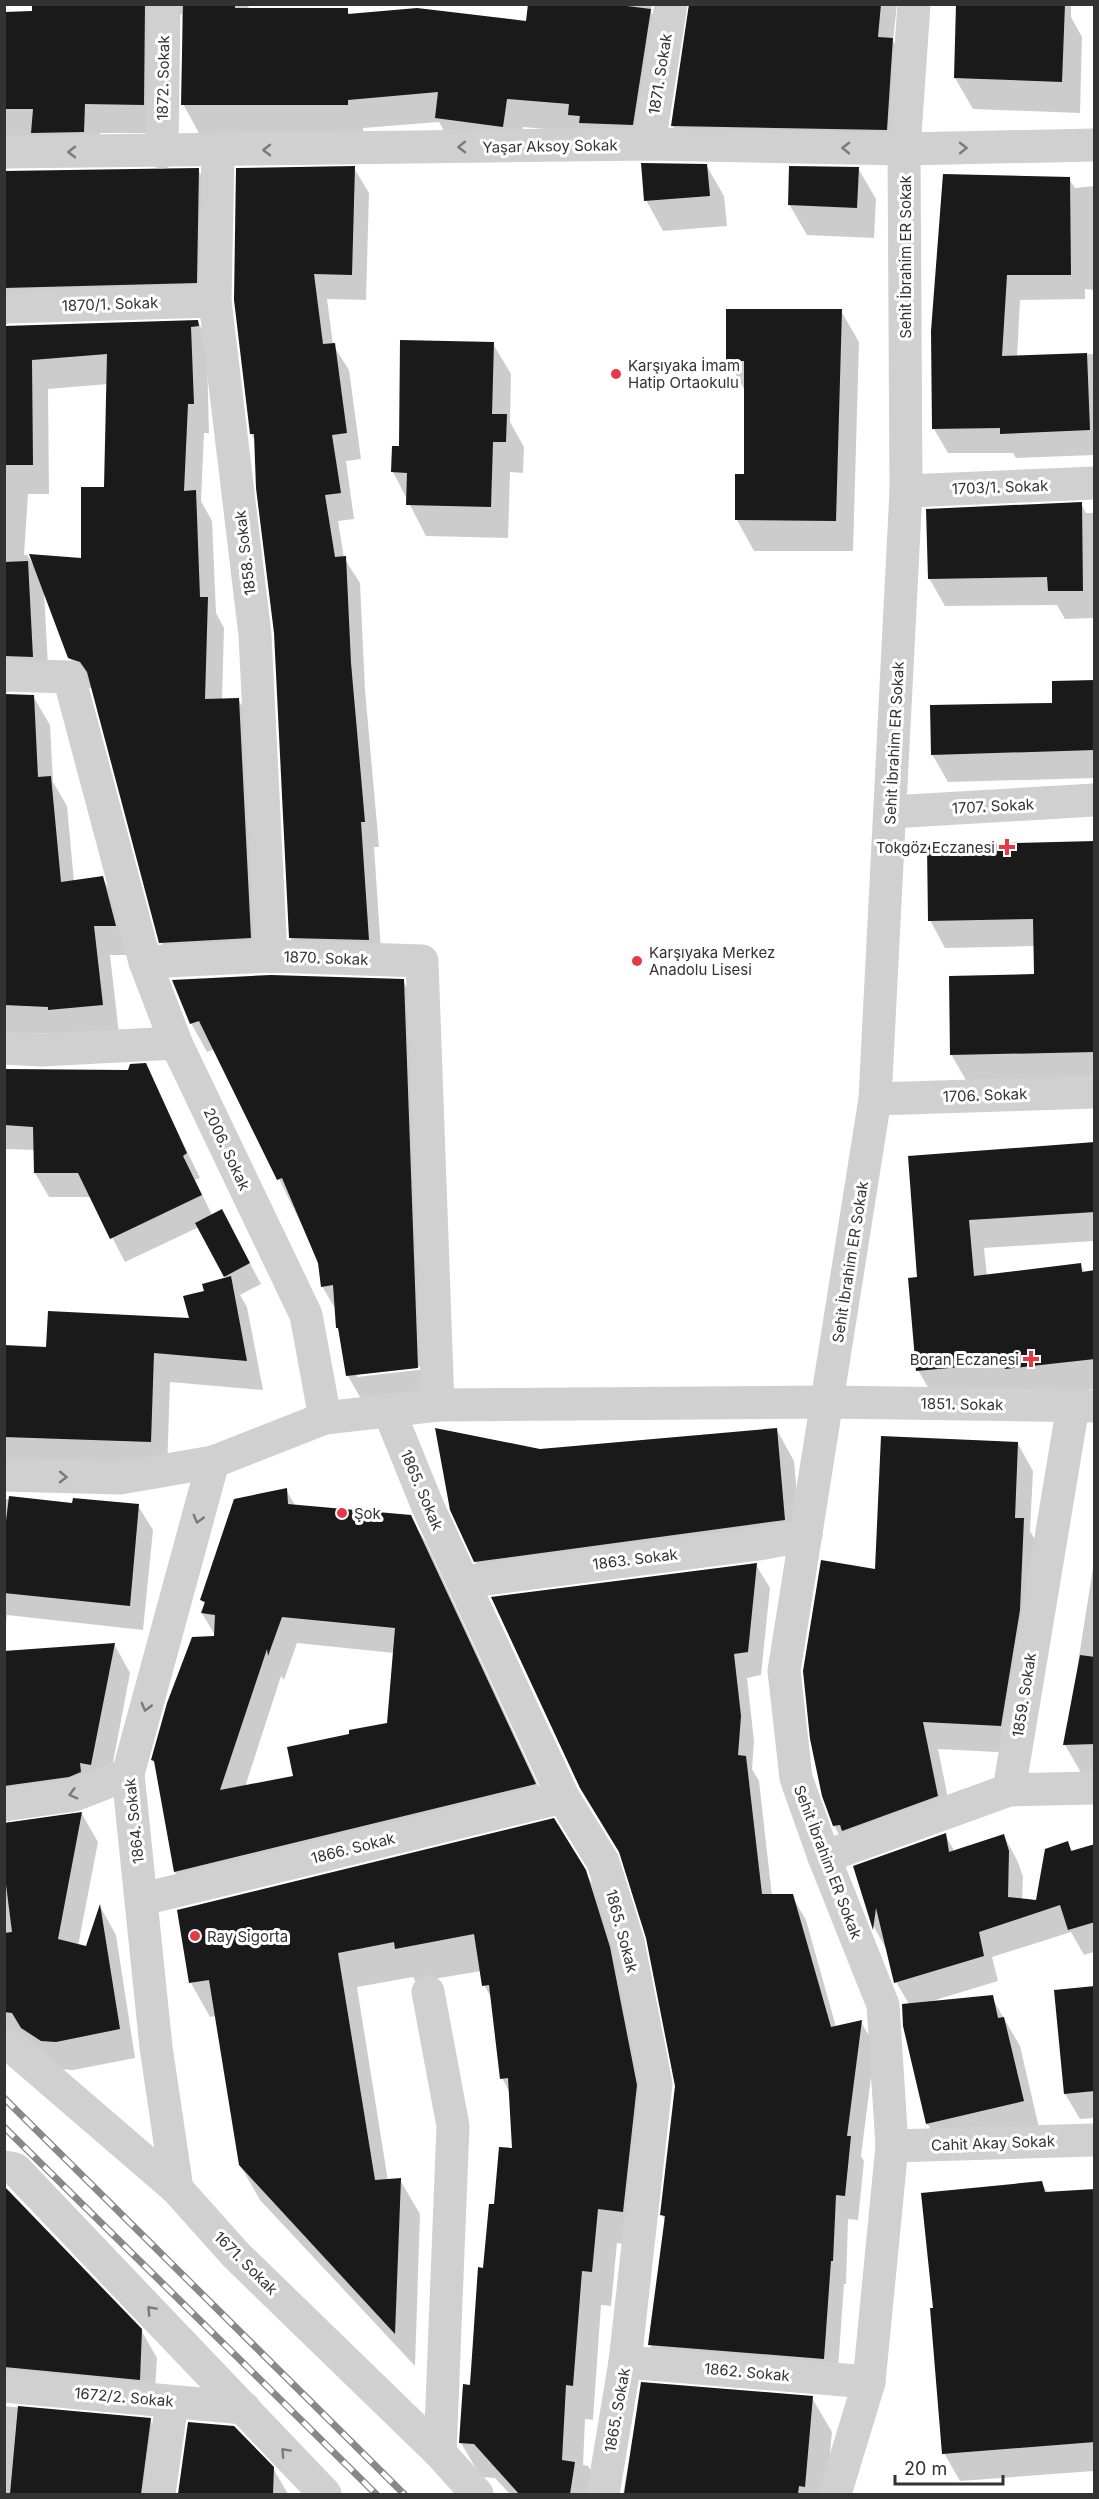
<svg xmlns="http://www.w3.org/2000/svg" width="1099" height="2499" font-family="Inter,sans-serif">
<style>
.shadow{fill:#0003;fill-rule:evenodd}
.building{fill:#1a1a1a;fill-rule:evenodd}
.lines{fill:none;stroke-linecap:round;stroke-linejoin:round}
.minor{stroke:#d0d0d0;stroke-width:33}
.rail-casing{stroke:#888;stroke-width:7}
.rail{stroke:#fff;stroke-width:4.5;stroke-dasharray:14;stroke-linecap:butt}
.oneway{stroke:#7a7a7a}
.poi-dot{fill:#e63946;stroke:#fff;stroke-width:2}
.labels{text-anchor:middle;dominant-baseline:central;stroke-width:6;stroke-linejoin:round;paint-order:stroke}
.street-label{font-size:15px;fill:#333;stroke:#fff}
.poi-label{font-size:15px;fill:#333;stroke:#fff;text-anchor:start}
</style>
<rect width="100%" height="100%" fill="#fff"/>
<g class="shadow">
<polygon points="69,4 247,4 250,10 347,10 350,15 527,23 559,4 652,4 651,12 667,39 649,154 579,132 523,127 519,155 453,146 439,122 363,128 363,133 199,133 183,104 182,14 171,16 160,133 100,133 100,160 4,137 4,13 34,13"/>
<polygon points="691,4 897,4 893,41 906,64 900,154 686,150 672,125"/>
<polygon points="958,4 1071,4 1071,17 1082,37 1080,113 973,109 955,78"/>
<polygon points="706,165 724,196 727,226 663,231 646,200"/>
<polygon points="354,168 369,193 366,300 327,299 333,345 349,370 361,459 346,461 354,519 338,521 344,558 360,583 365,690 379,847 374,847 382,965 305,963 290,937 275,633 256,442 251,434"/>
<polygon points="858,168 876,199 874,238 807,235 789,204"/>
<polygon points="198,170 215,199 213,312 11,320 4,326 4,172"/>
<polygon points="1069,179 1075,188 1094,186 1094,290 1085,289 1085,299 1020,300 1017,357 1094,354 1094,455 1016,458 1013,453 948,453 934,429 933,331"/>
<polygon points="841,311 859,342 853,551 754,551 737,520 746,476 746,392 728,361"/>
<path d="M198,322l16,29 -7,4 2,78h-5l-3,68 11,20 4,92 8,15 -2,72 16,-1 17,29 12,239 -90,4 -16,-29 -68,-253 -6,-2 -17,-29 -26,-66 5,94 -37,1 -7,7 28,2 17,29 3,57 14,24 7,76 28,-5 17,29 13,49h-22l9,79 -115,-1v-706zM108,384l-3,105 -23,71 -48,6 -7,-11h-3l4,-61h21l-1,-105z"/>
<polygon points="493,344 511,374 510,422 524,447 523,473 510,472 508,538 426,536 393,472 401,447"/>
<polygon points="1081,504 1086,513 1094,513 1094,618 1065,619 1057,605 945,606 929,578"/>
<polygon points="1094,682 1094,778 948,782 932,754 1053,705"/>
<polygon points="1094,842 1094,1079 967,1082 951,1054 1035,976 1035,946 945,948 930,920"/>
<path d="M174,981h229l16,28 14,387 -69,8 -16,-28 -12,-66 -14,-24 -2,-24 -105,-213 -8,3 -16,-29zM425,1366l1,3 -69,8v-4z"/>
<polygon points="145,1065 200,1178 195,1180 212,1215 233,1232 261,1284 240,1295 247,1307 263,1390 170,1382 167,1471 4,1464 4,1346 48,1349 190,1320 205,1292 227,1279 199,1227 125,1262 91,1197 49,1197 35,1173 35,1150 4,1149 4,1071 129,1071"/>
<polygon points="1094,1144 1094,1241 984,1248 987,1276 1080,1264 1085,1273 1094,1272 1094,1389 1023,1397 934,1398 918,1370 919,1278 909,1157"/>
<polygon points="777,1430 794,1461 802,1551 493,1592 475,1561 540,1450"/>
<polygon points="1018,1444 1033,1471 1030,1531 1039,1547 1016,1753 938,1749 953,1823 850,1853 834,1826 876,1570"/>
<path d="M286,1490l10,17 114,9 16,27 124,268 -359,87 -16,-26 -19,-107 -3,-5 63,-123 -14,-24 3,-8 -3,-5zM297,1643l97,10 -5,71 -95,53 -49,10 36,-111 3,4z"/>
<polygon points="4,1499 74,1505 138,1506 153,1530 143,1630 7,1615 5,1633"/>
<polygon points="1094,1562 1094,1775 1083,1776 1065,1745"/>
<polygon points="756,1565 770,1588 761,1675 747,1678 754,1741 752,1769 759,1781 772,1896 792,1896 806,1920 836,2027 861,2022 875,2046 861,2156 864,2161 858,2220 848,2219 846,2284 844,2284 837,2383 663,2369 650,2345 666,2222 662,2215 676,2086 648,1938"/>
<polygon points="114,1644 130,1673 107,1794 4,1808 4,1652"/>
<polygon points="82,1814 98,1842 78,1946 87,1948 101,1908 116,1935 135,2058 73,2070 59,2069 4,2028 4,1823"/>
<polygon points="945,1835 955,1852 1004,1836 1018,1862 1023,1877 1022,1900 1037,1901 1068,1843 1073,1852 1094,1845 1094,1952 1084,1955 1071,1932 992,1957 998,1981 932,2001 992,1998 1020,2046 1039,2128 943,2151 927,2123 909,2004 896,1982 889,1954 875,1929 855,1867"/>
<polygon points="585,1871 605,1906 656,2120 642,2246 617,2243 611,2306 601,2305 593,2420 585,2419 583,2465 588,2466 605,2494 510,2494 495,2478 481,2477 461,2443 495,2206 513,2150 510,2093 502,2078 492,1999 484,1985 481,1971 416,1982 413,1977 357,1987 388,2181 400,2180 420,2214 415,2366 260,2200 240,2165 216,2016 210,2017 191,1983"/>
<polygon points="1094,1990 1094,2118 1080,2119 1065,2094"/>
<polygon points="1041,2182 1048,2193 1094,2190 1094,2471 960,2481 944,2453 932,2310"/>
<polygon points="4,2188 141,2330 157,2358 154,2406 4,2402"/>
<polygon points="642,2384 812,2398 832,2432 826,2494 623,2494"/>
<polygon points="4,2406 150,2420 166,2447 159,2494 4,2494"/>
<polygon points="189,2423 273,2468 288,2494 179,2494"/>
</g>
<g class="building">
<polygon points="32,4 145,4 144,105 85,104 84,132 31,133 33,109 4,109 4,12 32,11"/>
<polygon points="183,4 235,4 235,8 348,8 348,14 417,8 526,21 528,4 611,4 651,9 633,125 579,123 580,116 568,115 569,104 507,99 503,127 435,118 438,92 348,100 348,105 181,105"/>
<polygon points="689,4 881,4 878,37 893,38 887,130 671,126"/>
<polygon points="956,4 1065,4 1062,82 954,78"/>
<polygon points="641,163 707,164 710,196 644,201"/>
<polygon points="355,166 352,275 314,274 323,344 335,343 347,433 332,435 341,493 325,495 335,557 346,556 351,663 365,822 361,822 369,940 289,938 274,633 256,488 254,434 250,434 234,300 236,168"/>
<polygon points="789,166 859,167 857,208 788,205"/>
<polygon points="199,168 197,283 4,288 4,171"/>
<polygon points="943,174 1070,177 1071,275 1007,275 1002,356 1087,353 1090,430 1000,434 1000,428 932,429 931,331"/>
<polygon points="726,309 842,309 836,521 735,520 735,474 744,474 744,361 726,361"/>
<polygon points="198,320 199,326 191,327 194,404 188,404 184,491 196,490 200,597 208,597 205,699 239,698 251,938 159,943 87,672 80,662 68,658 29,554 81,558 81,487 104,487 107,354 32,360 33,465 4,465 4,326"/>
<polygon points="400,340 494,342 492,414 507,414 506,442 493,442 491,507 406,505 407,473 391,472 392,446 399,446"/>
<polygon points="1082,502 1083,591 1048,591 1047,577 928,579 926,509"/>
<polygon points="28,561 33,657 4,656 4,562"/>
<polygon points="1095,680 1095,750 931,755 930,705 1052,703 1052,681"/>
<polygon points="4,694 34,695 38,777 51,776 61,882 103,876 116,926 94,926 103,1005 48,1010 48,1007 4,1005"/>
<polygon points="1095,841 1095,1052 950,1055 949,976 1034,974 1033,919 928,921 927,845"/>
<polygon points="271,975 404,979 418,1368 346,1376 338,1328 336,1328 333,1285 321,1287 318,1263 282,1178 277,1180 199,1021 190,1024 172,980"/>
<polygon points="146,1063 187,1153 183,1156 202,1195 110,1239 78,1173 34,1173 33,1127 4,1125 4,1069 128,1070 130,1064"/>
<polygon points="1095,1142 1095,1212 969,1220 974,1276 1081,1263 1082,1272 1095,1270 1095,1359 1005,1369 1004,1363 916,1371 908,1278 917,1277 908,1156"/>
<polygon points="222,1209 250,1263 224,1277 195,1223"/>
<polygon points="231,1276 247,1361 154,1353 151,1442 4,1437 4,1345 46,1347 48,1311 189,1318 183,1296 204,1291 202,1284"/>
<polygon points="435,1428 540,1449 777,1428 785,1520 474,1562 450,1510"/>
<polygon points="881,1436 1018,1442 1015,1518 1024,1518 1020,1610 1001,1726 923,1722 938,1796 842,1831 840,1825 833,1826 822,1796 810,1739 803,1671 821,1560 875,1569"/>
<path d="M287,1488l1,16 123,11 125,269 -362,88 -20,-111 -3,-1 16,-57 25,-66 22,-1 1,-21 -14,-2 4,-11 -5,-2 34,-101zM282,1617l113,11 -8,95 -38,7v4l-62,13 6,29 -73,14 47,-141 1,7z"/>
<polygon points="9,1496 72,1503 73,1498 139,1504 130,1606 4,1593 4,1538"/>
<polygon points="757,1563 748,1652 734,1654 741,1716 738,1755 746,1756 762,1894 793,1894 831,2027 862,2020 847,2136 851,2136 845,2196 836,2195 833,2261 831,2261 824,2359 648,2345 665,2216 660,2215 675,2086 646,1938 619,1852 580,1788 491,1597"/>
<polygon points="115,1643 91,1765 80,1763 81,1772 69,1777 4,1786 4,1651"/>
<polygon points="1080,1655 1095,1657 1095,1744 1063,1745"/>
<polygon points="82,1812 58,1939 86,1946 100,1904 120,2029 56,2042 41,2041 21,2028 12,2013 4,2012 4,1933 12,1932 4,1869 4,1823"/>
<polygon points="554,1818 586,1870 610,1947 637,2085 623,2212 598,2209 592,2272 582,2271 573,2386 566,2385 562,2460 575,2462 570,2494 519,2494 474,2444 459,2443 463,2384 470,2385 478,2267 483,2268 489,2204 494,2204 499,2147 512,2148 508,2078 500,2079 489,1985 482,1986 474,1934 395,1949 394,1942 338,1953 375,2180 401,2178 395,2334 239,2165 209,1980 189,1983 177,1910"/>
<polygon points="946,1833 949,1852 1004,1834 1009,1851 1008,1897 1036,1900 1045,1849 1068,1841 1071,1851 1095,1844 1095,1922 1068,1930 1060,1905 979,1932 984,1956 894,1983 876,1908 873,1930 853,1866"/>
<polygon points="1095,1986 1095,2091 1064,2094 1054,1990"/>
<polygon points="993,1995 998,2018 1004,2017 1024,2101 926,2124 903,2026 902,2004"/>
<polygon points="1042,2181 1045,2192 1095,2189 1095,2442 942,2454 930,2308 933,2308 921,2193"/>
<polygon points="4,2186 142,2329 140,2380 4,2367"/>
<polygon points="641,2382 813,2396 805,2487 799,2486 798,2494 624,2494"/>
<polygon points="18,2406 151,2418 141,2494 10,2494"/>
<polygon points="188,2422 234,2426 274,2467 273,2494 178,2494"/>
</g>
<g class="lines">
<g class="minor">
<polyline points="649,144 671,4"/>
<polyline points="218,151 215,301 255,635 271,956"/>
<polyline points="4,152 649,144 904,149 1094,145"/>
<polyline points="162,152 164,4"/>
<polyline points="4,307 215,301"/>
<polyline points="906,491 1094,483"/>
<polyline points="4,675 69,677 145,962 271,956 422,961 438,1405"/>
<polyline points="891,812 1094,800"/>
<polyline points="145,962 176,1043"/>
<polyline points="4,1048 41,1050 176,1043 306,1315 325,1418"/>
<polyline points="875,1099 1094,1092"/>
<polyline points="389,1411 428,1507 563,1797 603,1862 628,1942 656,2084 625,2362 603,2494"/>
<polyline points="4,1475 120,1478 213,1462 325,1418 438,1405 829,1402 1094,1406"/>
<polyline points="463,1582 759,1544 806,1535"/>
<polyline points="1009,1790 1094,1788"/>
<polyline points="4,1805 74,1795 128,1774"/>
<polyline points="824,1857 1009,1790 1073,1406"/>
<polyline points="143,1899 563,1797"/>
<polyline points="428,1992 453,2126 440,2453"/>
<polyline points="4,2046 11,2046 177,2189 236,2255 440,2453 477,2494"/>
<polyline points="892,2146 1094,2140"/>
<polyline points="4,2167 15,2169 325,2494"/>
<polyline points="177,2189 156,2047 128,1774 213,1462"/>
<polyline points="625,2362 869,2382"/>
<polyline points="4,2386 244,2408"/>
<polyline points="159,2494 172,2402"/>
<polyline points="835,2494 869,2382 892,2146 883,2005 824,1857 796,1778 784,1671 875,1099 906,491 904,149 914,4"/>
</g>
<g class="rail-casing">
<g id="rail">
<polyline points="4,2098 404,2494"/>
<polyline points="4,2127 376,2494"/>
</g>
</g>
<use href="#rail" class="rail"/>
</g>
<defs><path id="oneway-chevron" d="M-2-3.5L2.5 0L-2 3.5" fill="none" stroke-width="1.6" stroke-linecap="round" stroke-linejoin="round" transform="scale(1.5)"/></defs>
<g class="oneway">
<use href="#oneway-chevron" transform="translate(462 147) rotate(179)"/>
<use href="#oneway-chevron" transform="translate(846 148) rotate(-179)"/>
<use href="#oneway-chevron" transform="translate(963 148) rotate(-1)"/>
<use href="#oneway-chevron" transform="translate(267 150) rotate(180)"/>
<use href="#oneway-chevron" transform="translate(72 152) rotate(180)"/>
<use href="#oneway-chevron" transform="translate(63 1477) rotate(1)"/>
<use href="#oneway-chevron" transform="translate(198 1519) rotate(105)"/>
<use href="#oneway-chevron" transform="translate(146 1707) rotate(105)"/>
<use href="#oneway-chevron" transform="translate(73 1794) rotate(165)"/>
<use href="#oneway-chevron" transform="translate(151 2310) rotate(-133)"/>
<use href="#oneway-chevron" transform="translate(285 2452) rotate(-133)"/>
</g>
<g class="poi-dot">
<circle cx="616" cy="374" r="6"/>
<path d="M1004 838h6v6h6v6h-6v6h-6v-6h-6v-6h6z"/>
<circle cx="637" cy="961" r="6"/>
<path d="M1028 1350h6v6h6v6h-6v6h-6v-6h-6v-6h6z"/>
<circle cx="342" cy="1513" r="6"/>
<circle cx="195" cy="1936" r="6"/>
</g>
<g class="labels">
<g class="street-label">
<text transform="translate(660 74) rotate(-81)">1871. Sokak</text>
<text transform="translate(163 78) rotate(-89)">1872. Sokak</text>
<text transform="translate(550 146) rotate(-1)">Yaşar Aksoy Sokak</text>
<text transform="translate(905 257) rotate(-90)">Sehit İbrahim ER Sokak</text>
<text transform="translate(110 304) rotate(-2)">1870/1. Sokak</text>
<text transform="translate(1000 487) rotate(-2)">1703/1. Sokak</text>
<text transform="translate(245 553) rotate(-97)">1858. Sokak</text>
<text transform="translate(894 743) rotate(-87)">Sehit İbrahim ER Sokak</text>
<text transform="translate(993 806) rotate(-3)">1707. Sokak</text>
<text transform="translate(326 958) rotate(2)">1870. Sokak</text>
<text transform="translate(985 1095) rotate(-2)">1706. Sokak</text>
<text transform="translate(227 1149) rotate(65)">2006. Sokak</text>
<text transform="translate(850 1262) rotate(-81)">Sehit İbrahim ER Sokak</text>
<text transform="translate(962 1404) rotate(1)">1851. Sokak</text>
<text transform="translate(422 1490) rotate(67)">1865. Sokak</text>
<text transform="translate(635 1559) rotate(-7)">1863. Sokak</text>
<text transform="translate(1024 1695) rotate(-81)">1859. Sokak</text>
<text transform="translate(134 1821) rotate(-96)">1864. Sokak</text>
<text transform="translate(353 1848) rotate(-14)">1866. Sokak</text>
<text transform="translate(828 1862) rotate(69)">Sehit İbrahim ER Sokak</text>
<text transform="translate(622 1931) rotate(75)">1865. Sokak</text>
<text transform="translate(993 2143) rotate(-2)">Cahit Akay Sokak</text>
<text transform="translate(246 2263) rotate(45)">1671. Sokak</text>
<text transform="translate(747 2372) rotate(5)">1862. Sokak</text>
<text transform="translate(124 2397) rotate(5)">1672/2. Sokak</text>
<text transform="translate(617 2410) rotate(-80)">1865. Sokak</text>
</g>
<g class="poi-label">
<text x="628" y="365">Karşıyaka İmam<tspan x="628" dy="17">Hatip Ortaokulu</tspan></text>
<text x="995" y="847" text-anchor="end">Tokgöz Eczanesi</text>
<text x="649" y="952">Karşıyaka Merkez<tspan x="649" dy="17">Anadolu Lisesi</tspan></text>
<text x="1019" y="1359" text-anchor="end">Boran Eczanesi</text>
<text x="354" y="1513">Şok</text>
<text x="207" y="1936">Ray Sigorta</text>
</g>
</g>
<rect width="1099" height="2499" fill="none" stroke="#333333" stroke-width="12"/>
<path d="M895 2475v9h108v-9" fill="none" stroke="#333333" stroke-width="3"/>
<text x="904" y="2475" font-size="18" fill="#333333" stroke="#ffffff" stroke-width="4.5" paint-order="stroke">20 m</text>
</svg>
